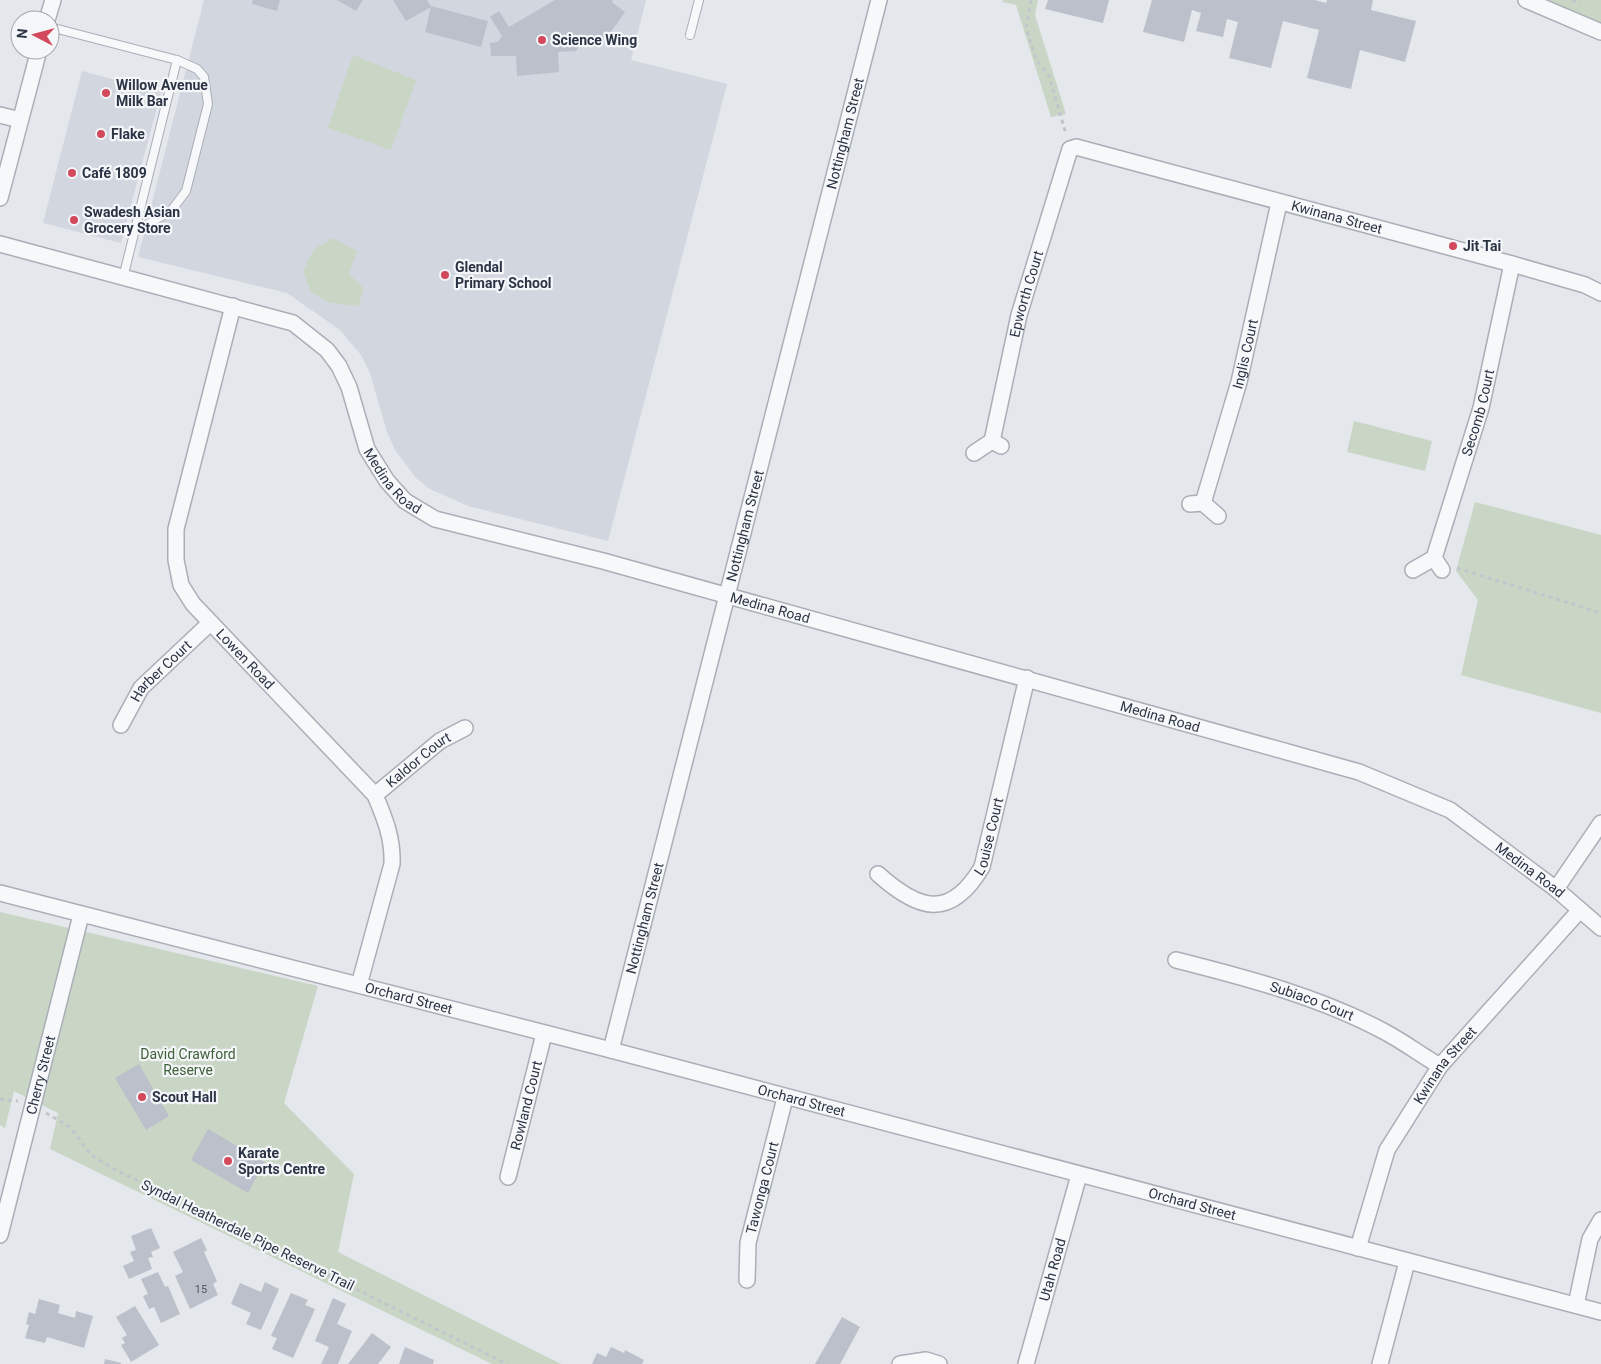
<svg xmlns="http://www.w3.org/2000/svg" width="1601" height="1364" font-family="Roboto,sans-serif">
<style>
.built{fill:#d2d6de}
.green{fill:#c9d6c5}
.building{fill:#bbc0ca}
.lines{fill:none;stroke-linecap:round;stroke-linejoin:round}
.lane-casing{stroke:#a9aeb7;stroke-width:10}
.street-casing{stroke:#a9aeb7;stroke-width:18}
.path{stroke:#c2c5cb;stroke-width:3;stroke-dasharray:4 4;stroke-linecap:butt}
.lane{stroke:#f7f8fa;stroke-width:8}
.street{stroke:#f7f8fa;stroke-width:15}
.poi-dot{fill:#d1495b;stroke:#f4f6f9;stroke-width:2}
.labels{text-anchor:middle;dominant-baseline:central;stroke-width:4.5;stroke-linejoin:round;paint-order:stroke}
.number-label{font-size:11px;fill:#4f5766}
.poi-label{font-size:14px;font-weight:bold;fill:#2b3445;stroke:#f4f6f9;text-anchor:start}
.street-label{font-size:14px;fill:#2b3445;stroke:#f4f6f9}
.park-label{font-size:14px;fill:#3f6138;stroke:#f4f6f9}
</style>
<rect width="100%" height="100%" fill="#e4e7ec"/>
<g class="built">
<polygon points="204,0 646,0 631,60 727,84 608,541 468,506 430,489 416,478 395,450 387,432 370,373 361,355 340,330 287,293 138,257"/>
<polygon points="82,71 161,92 121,243 43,223"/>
</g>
<g class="green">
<polygon points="1003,0 1038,0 1035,15 1066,114 1051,117 1016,5 1002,2"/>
<polygon points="1526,0 1601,0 1601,32"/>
<polygon points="353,55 416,80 391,150 328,128"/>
<polygon points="333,238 357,251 349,274 364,289 358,306 330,303 310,291 303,271 314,249"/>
<polygon points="1354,421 1432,441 1425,471 1347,452"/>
<polygon points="1475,502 1601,535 1601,713 1461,675 1478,600 1456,571"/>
<polygon points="0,912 318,986 284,1103 354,1174 338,1252 561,1364 492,1364 50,1149 58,1113 14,1091 5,1128 0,1125"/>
</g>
<g class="building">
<polygon points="253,0 280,0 277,11 252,4"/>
<polygon points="337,0 363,0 356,11"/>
<polygon points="393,0 427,0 431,7 406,21"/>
<polygon points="555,0 613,0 612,2 625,12 600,47 586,37 576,51 558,52 559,72 517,76 516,56 491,56 490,43 498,42 502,36 490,17 499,11 509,27"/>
<polygon points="1048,0 1109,0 1103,23 1045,9"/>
<polygon points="1152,0 1315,0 1326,3 1327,0 1373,0 1371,10 1416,21 1405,62 1360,50 1351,89 1307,78 1319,30 1283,21 1271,68 1229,58 1238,22 1227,19 1223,37 1196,31 1201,13 1192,10 1184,42 1143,32"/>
<polygon points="431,6 488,21 481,47 425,32"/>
<polygon points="139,1064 169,1116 146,1130 115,1078"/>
<polygon points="208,1129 265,1162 248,1193 191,1160"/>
<polygon points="151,1228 160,1248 151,1252 153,1257 148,1258 152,1269 129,1279 123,1266 134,1261 130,1252 136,1250 131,1236"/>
<polygon points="201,1238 207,1250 204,1252 217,1281 213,1284 218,1295 190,1309 175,1276 183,1272 173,1252"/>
<polygon points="158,1272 165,1287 168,1286 180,1314 161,1323 154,1307 149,1309 143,1296 148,1294 141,1279"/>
<polygon points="265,1282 279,1289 261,1330 246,1324 251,1313 231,1304 240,1283 261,1292"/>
<polygon points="291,1293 308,1300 305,1305 315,1309 293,1358 272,1349 277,1338 271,1336"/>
<polygon points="333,1298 346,1304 337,1324 352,1331 338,1364 321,1364 329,1347 315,1341"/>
<polygon points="39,1299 60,1305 58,1313 75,1318 76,1311 93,1316 84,1348 47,1337 45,1343 25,1338 29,1325 26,1324 29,1312 35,1314"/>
<polygon points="135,1306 159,1345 131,1362 121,1345 125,1343 122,1338 127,1335 116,1317"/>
<polygon points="842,1317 860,1327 840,1364 815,1364"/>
<polygon points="372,1333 391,1347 378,1364 348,1364"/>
<polygon points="405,1347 434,1360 433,1364 399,1364"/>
<polygon points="611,1347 624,1353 625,1350 644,1360 642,1364 592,1364 597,1353 606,1357"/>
<polygon points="105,1359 121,1363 121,1364 104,1364"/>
</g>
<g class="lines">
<g class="lane-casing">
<g id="lane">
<polyline points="50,27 177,60 123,278"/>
<polyline points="690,35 699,0"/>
<polyline points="135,231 171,211 186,191 208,104 204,77 197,69 177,60"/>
</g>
</g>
<g class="street-casing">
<g id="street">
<polyline points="1526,0 1601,32"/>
<polyline points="47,20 53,0"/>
<polyline points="0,115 20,120"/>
<polyline points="0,198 39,50"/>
<path id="s1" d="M0,244l293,79 34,27 12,16 10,21 18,62 20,32 18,20 30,18 168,42 756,211 91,38 106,79 45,39"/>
<path id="s2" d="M233,306l-57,223v31l5,25 12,19 182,191c10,24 18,43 17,69l-33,121"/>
<path id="s3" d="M992,441l27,-126 51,-166 6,-2 436,117 73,21 16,8"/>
<polyline points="974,453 992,441 1001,446"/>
<path id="s4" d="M1203,503l36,-121 40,-179"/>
<polyline points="1190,504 1203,503 1218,516"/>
<path id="s5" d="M1434,558l47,-150 31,-144"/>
<polyline points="1413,570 1434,558 1442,570"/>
<path id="s6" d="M121,725l20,-37 68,-64"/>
<path id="s7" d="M375,795l65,-54 25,-13"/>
<path id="s8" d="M878,874c40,36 72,47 104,-7l45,-189"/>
<polyline points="1556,889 1601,823"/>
<path id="s9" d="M0,893l611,157 990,262"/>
<path id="s10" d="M1176,960c71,18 144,37 209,72 19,10 36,23 55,34"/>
<path id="s11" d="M611,1050l268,-1050"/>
<path id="s12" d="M508,1177l36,-143"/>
<path id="s13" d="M0,1235l81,-320"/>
<path id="s14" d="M1358,1248l29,-98 53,-84 140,-156"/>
<path id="s15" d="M747,1280l1,-37 37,-145"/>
<polyline points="1576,1305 1590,1239 1601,1220"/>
<polyline points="900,1364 926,1360 939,1364"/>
<path id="s16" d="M1026,1364l53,-189"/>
<polyline points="1380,1364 1407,1262"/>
</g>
</g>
<g class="path">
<polyline points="1031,0 1026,28 1037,61 1049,76 1066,134"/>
<polyline points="1572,0 1580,4"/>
<polyline points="1457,568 1601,613"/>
<polyline points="0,1099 18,1101"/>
<polyline points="46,1113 70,1127 91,1155 116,1170 507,1364"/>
</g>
<use href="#lane" class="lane"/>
<use href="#street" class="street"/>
</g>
<g class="poi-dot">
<circle cx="542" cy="40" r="5"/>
<circle cx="106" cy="93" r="5"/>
<circle cx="101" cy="134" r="5"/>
<circle cx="72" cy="173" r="5"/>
<circle cx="74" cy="220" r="5"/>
<circle cx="1453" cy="246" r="5"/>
<circle cx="445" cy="275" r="5"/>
<circle cx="142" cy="1097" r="5"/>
<circle cx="228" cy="1161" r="5"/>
</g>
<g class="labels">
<g class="number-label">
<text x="201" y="1289">15</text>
</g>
<g class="poi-label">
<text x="552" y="40">Science Wing</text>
<text x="116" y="85">Willow Avenue<tspan x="116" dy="16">Milk Bar</tspan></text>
<text x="111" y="134">Flake</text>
<text x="82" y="173">Café 1809</text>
<text x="84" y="212">Swadesh Asian<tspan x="84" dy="16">Grocery Store</tspan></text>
<text x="1463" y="246">Jit Tai</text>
<text x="455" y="267">Glendal<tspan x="455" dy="16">Primary School</tspan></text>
<text x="152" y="1097">Scout Hall</text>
<text x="238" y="1153">Karate<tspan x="238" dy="16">Sports Centre</tspan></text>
</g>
<g class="street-label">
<text stroke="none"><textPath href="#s11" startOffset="946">Nottingham Street</textPath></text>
<text stroke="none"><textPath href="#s3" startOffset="579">Kwinana Street</textPath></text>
<text stroke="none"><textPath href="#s3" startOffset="151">Epworth Court</textPath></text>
<text stroke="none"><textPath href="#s4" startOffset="155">Inglis Court</textPath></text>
<text stroke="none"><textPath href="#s5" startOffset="152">Secomb Court</textPath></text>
<text stroke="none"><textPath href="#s1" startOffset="496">Medina Road</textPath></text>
<text stroke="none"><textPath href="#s11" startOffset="541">Nottingham Street</textPath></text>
<text stroke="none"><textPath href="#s1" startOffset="901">Medina Road</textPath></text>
<text stroke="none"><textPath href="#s2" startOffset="385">Lowen Road</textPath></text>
<text stroke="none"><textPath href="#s6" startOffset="68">Harber Court</textPath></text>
<text stroke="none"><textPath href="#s1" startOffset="1306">Medina Road</textPath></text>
<text stroke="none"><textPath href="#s7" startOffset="56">Kaldor Court</textPath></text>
<text stroke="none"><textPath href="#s8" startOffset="160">Louise Court</textPath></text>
<text stroke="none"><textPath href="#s1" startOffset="1711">Medina Road</textPath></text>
<text stroke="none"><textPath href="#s11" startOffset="136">Nottingham Street</textPath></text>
<text stroke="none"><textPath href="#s9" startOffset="422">Orchard Street</textPath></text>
<text stroke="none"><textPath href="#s10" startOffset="142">Subiaco Court</textPath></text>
<text stroke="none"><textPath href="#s14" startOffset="205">Kwinana Street</textPath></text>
<text stroke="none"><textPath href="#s13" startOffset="165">Cherry Street</textPath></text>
<text stroke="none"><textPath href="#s9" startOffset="828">Orchard Street</textPath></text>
<text stroke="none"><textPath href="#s12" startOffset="74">Rowland Court</textPath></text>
<text stroke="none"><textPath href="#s15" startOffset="94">Tawonga Court</textPath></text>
<text stroke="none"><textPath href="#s9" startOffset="1232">Orchard Street</textPath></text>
<text transform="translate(248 1235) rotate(26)">Syndal Heatherdale Pipe Reserve Trail</text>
<text stroke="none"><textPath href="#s16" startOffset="98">Utah Road</textPath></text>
</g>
<g class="park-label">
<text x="188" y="1054">David Crawford<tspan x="188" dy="16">Reserve</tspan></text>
</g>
</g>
<g transform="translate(35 35) rotate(276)"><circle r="24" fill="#f4f6f9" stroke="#a4a8b1"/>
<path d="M0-4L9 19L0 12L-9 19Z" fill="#d1495b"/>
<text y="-8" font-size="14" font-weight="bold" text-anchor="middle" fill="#2b3445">N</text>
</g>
</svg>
